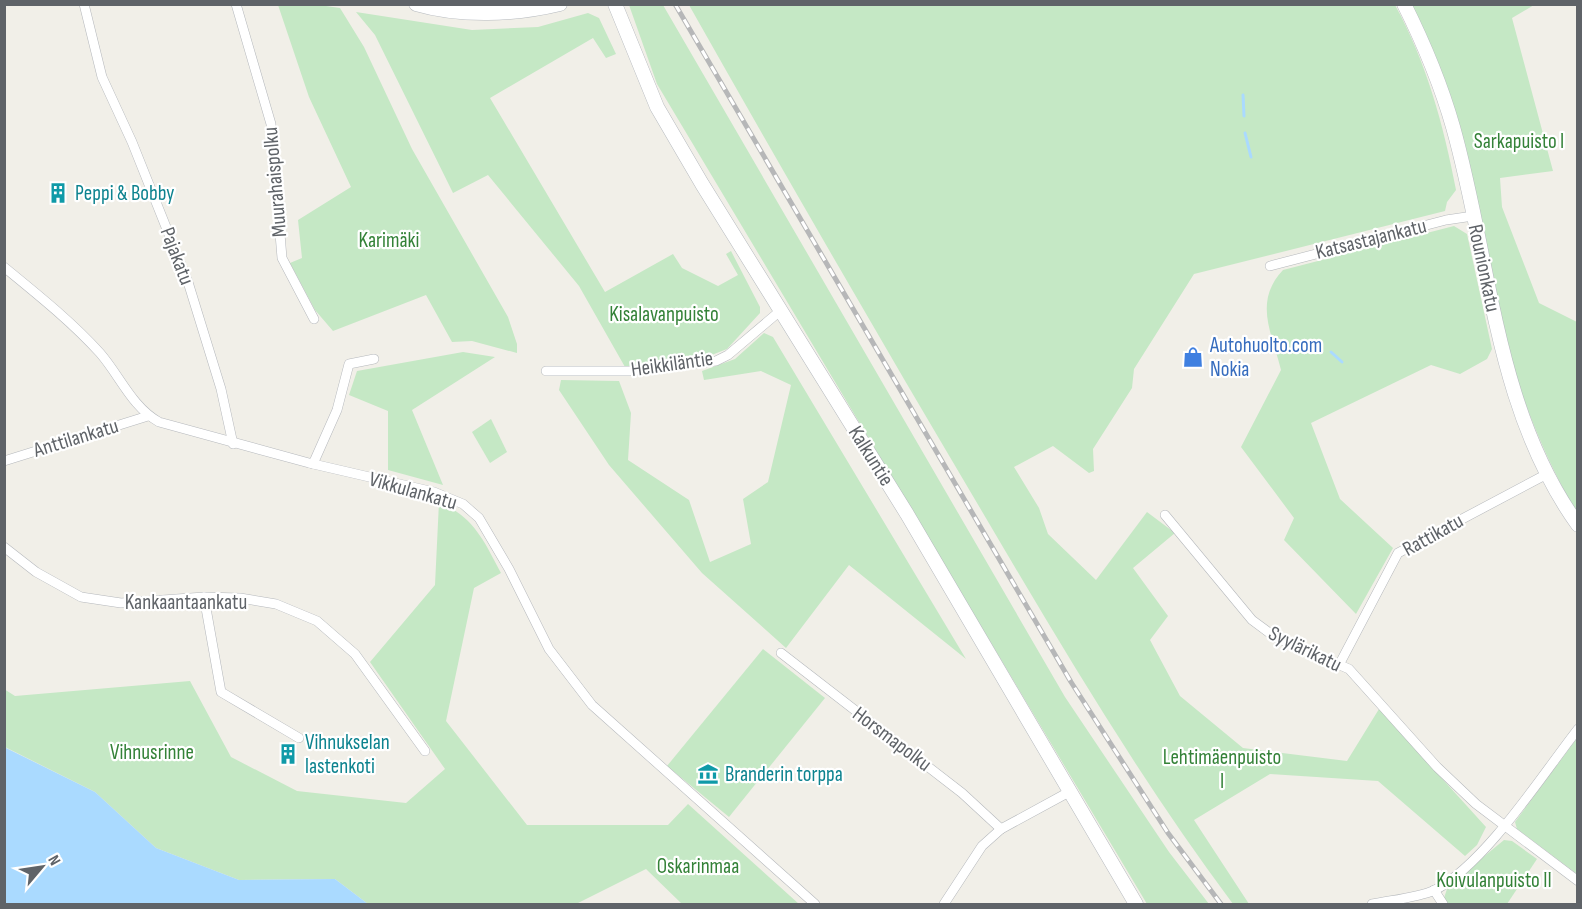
<svg xmlns="http://www.w3.org/2000/svg" width="1582" height="909" font-family="'Sofia Sans Condensed',sans-serif">
<style>
.green{fill:#c5e8c5}
.water{fill:#aadaff}
.lines{fill:none;stroke-linecap:round;stroke-linejoin:round}
.stream{stroke:#aadaff;stroke-width:3}
.street-casing{stroke:#b5b8bc;stroke-width:10}
.secondary-casing{stroke:#b6babf;stroke-width:15}
.street{stroke:#fff;stroke-width:9}
.secondary{stroke:#fff;stroke-width:14}
.rail-casing{stroke:#b6b7b8;stroke-width:5}
.rail{stroke:#fff;stroke-width:3;stroke-dasharray:9;stroke-linecap:butt}
.labels{text-anchor:middle;dominant-baseline:central;stroke-width:4.5;stroke-linejoin:round;paint-order:stroke}
.park-label{font-size:21px;fill:#348238;stroke:#fff}
.street-label{font-size:21px;fill:#5f6368;stroke:#fff}
.culture-label{font-size:21px;fill:#0d838f;stroke:#fff;text-anchor:start}
.shop-label{font-size:21px;fill:#366cbe;stroke:#fff;text-anchor:start}
</style>
<rect width="100%" height="100%" fill="#f1efe8"/>
<g class="green">
<polygon points="312,4 340,8 364,47 412,149 508,317 517,344 517,353 472,341 452,342 426,295 333,331 315,310 290,263 302,258 298,220 351,187 309,97 278,5"/>
<polygon points="629,5 663,5 1065,697 1169,852 1209,904 1147,904 657,84"/>
<path d="M689,5h706c31,56 49,121 61,185l-9,12 -2,9 -251,63 -60,95 -2,19 -39,61 1,22 -5,2 -36,-27 -39,21 25,41 9,26 48,46 51,-68 28,21 -42,35 35,48 -18,24 30,56 63,52 104,13 32,-52 107,118 -9,18 -12,11 -87,-75 -108,-7 -76,46 55,84h-16c-94,-126 -173,-260 -253,-396 -99,-167 -196,-335 -291,-503z"/>
<path d="M1412,5h122l-22,13 41,153 -53,7 2,29 37,96 38,19v191c-26,-44 -45,-88 -61,-137l-84,-325z"/>
<polygon points="356,12 472,30 538,27 588,13 599,18 616,54 606,58 593,38 490,98 605,292 673,254 682,268 718,286 738,275 726,254 731,251 760,307 760,313 727,349 704,358 625,367 579,286 488,175 453,193 375,35"/>
<path d="M1454,226l13,8 25,115 -5,10 -27,15 -29,-9 -120,58 29,76 53,49 -37,66 -72,-74 10,-22 -53,-71 40,-77c-9,-37 -28,-68 2,-100z"/>
<polygon points="764,333 773,337 966,659 849,565 786,648 702,573 609,465 559,390 561,380 619,381 631,413 628,460 689,500 710,562 751,544 743,499 768,482 791,385 761,371 704,380 702,371 735,359"/>
<polygon points="463,352 495,357 412,410 443,485 388,470 388,411 349,395 357,371"/>
<polygon points="491,419 507,452 490,463 472,432"/>
<path d="M439,502c35,15 45,39 62,71l-27,15 -28,133 81,104h141l20,-21 111,100h-117l-36,-35 -70,35h-208l-33,-25 -96,1 -83,-32 -61,-56 -90,-45 -1,-58 11,7 175,-15 41,76 66,34 109,12 39,-34 -75,-107 65,-77z"/>
<polygon points="763,649 825,698 729,817 667,766"/>
<polygon points="1577,738 1577,874 1517,829 1515,822"/>
<polygon points="1504,840 1512,841 1537,859 1507,904 1448,904 1444,898 1448,886"/>
</g>
<polygon class="water" points="4,747 95,792 156,848 239,880 335,879 368,904 5,904"/>
<g class="lines">
<g class="stream">
<polyline points="1243,95 1244,116"/>
<polyline points="1245,133 1251,157"/>
<polyline points="1331,352 1342,362"/>
</g>
<g class="street-casing">
<g id="street">
<polyline points="84,4 102,77 132,142 188,282 221,389 233,444"/>
<polyline points="236,4 271,124 282,258 314,319"/>
<polyline points="1270,266 1446,220 1473,216"/>
<path d="M4,267c33,27 68,55 96,86 20,23 32,54 59,69l150,41 125,29 29,12 16,14 30,51 40,80 43,56 223,199"/>
<polyline points="546,371 630,371 716,361 728,355 780,311"/>
<polyline points="4,461 148,416"/>
<polyline points="313,464 337,410 349,364 374,359"/>
<polyline points="1165,515 1252,620 1275,637 1349,669 1437,767 1476,804 1578,881"/>
<polyline points="4,547 36,572 81,597 121,603 204,597 240,598 276,604 317,621 355,654 425,751"/>
<polyline points="204,597 221,692 299,738"/>
<polyline points="781,653 962,793 1001,829"/>
<polyline points="1339,665 1398,553 1547,474"/>
<polyline points="1434,890 1443,904"/>
<polyline points="944,904 982,846 1001,829 1069,792"/>
<path d="M1372,904c19,-4 45,-6 63,-14 51,-27 107,-115 143,-161"/>
</g>
</g>
<g class="secondary-casing">
<g id="secondary">
<path d="M416,4c44,13 99,11 144,0"/>
<polyline points="615,4 657,107 702,184 907,514 1136,904"/>
<path d="M1404,4c20,40 37,81 49,123 38,134 41,281 125,398"/>
</g>
</g>
<use href="#street" class="street"/>
<use href="#secondary" class="secondary"/>
<g class="rail-casing">
<polyline id="rail" points="675,4 1071,682 1168,833 1221,904"/>
</g>
<use href="#rail" class="rail"/>
</g>
<defs>
<g id="building-bare" transform="scale(1.62)"><path d="M-4-6H4V6H1V3H-1V6H-4ZM-2.5-4.3h1.7v1.8h-1.7ZM.8-4.3h1.7v1.8H.8ZM-2.5-1h1.7V.8h-1.7ZM.8-1h1.7V.8H.8Z" fill="#0f9aa8" stroke="#fff" stroke-width="2.5" paint-order="stroke"/></g>
<g id="shop-bare" transform="scale(1.62)"><path d="M-5-2.5h2.3a2.7 3.5 0 0 1 5.4 0H5L5.5 6h-11ZM-1.5-2.5h3a1.5 2.3 0 0 0-3 0Z" fill="#3f7fe0" stroke="#fff" stroke-width="2.5" paint-order="stroke"/></g>
<g id="museum-bare" transform="scale(1.62)"><path d="M0-6L6-3V-2H-6V-3ZM-5-1h2V3h-2ZM-1-1h2V3h-2ZM3-1h2V3H3ZM-6 4H6V6H-6Z" fill="#0f9aa8" stroke="#fff" stroke-width="2.5" paint-order="stroke"/></g>
</defs>
<g fill-rule="evenodd">
<use href="#building-bare" x="58" y="193"/>
<use href="#shop-bare" x="1193" y="357"/>
<use href="#building-bare" x="288" y="754"/>
<use href="#museum-bare" x="708" y="774"/>
</g>
<g class="labels">
<g class="park-label">
<text x="1519" y="141">Sarkapuisto I</text>
<text x="389" y="240">Karimäki</text>
<text x="664" y="314">Kisalavanpuisto</text>
<text x="152" y="752">Vihnusrinne</text>
<text x="1222" y="757">Lehtimäenpuisto<tspan x="1222" dy="24">I</tspan></text>
<text x="698" y="866">Oskarinmaa</text>
<text x="1494" y="880">Koivulanpuisto II</text>
</g>
<g class="street-label">
<text transform="translate(275 182) rotate(-95)">Muurahaispolku</text>
<text transform="translate(1371 239) rotate(-14)">Katsastajankatu</text>
<text transform="translate(177 256) rotate(69)">Pajakatu</text>
<text transform="translate(1484 268) rotate(78)">Rounionkatu</text>
<text transform="translate(672 364) rotate(-8)">Heikkiläntie</text>
<text transform="translate(76 438) rotate(-17)">Anttilankatu</text>
<text transform="translate(871 456) rotate(58)">Kalkuntie</text>
<text transform="translate(413 491) rotate(16)">Vikkulankatu</text>
<text transform="translate(1433 535) rotate(-29)">Rattikatu</text>
<text x="186" y="602">Kankaantaankatu</text>
<text transform="translate(1305 649) rotate(26)">Syylärikatu</text>
<text transform="translate(892 739) rotate(37)">Horsmapolku</text>
</g>
<g class="culture-label">
<text x="75" y="193">Peppi &amp; Bobby</text>
<text x="305" y="742">Vihnukselan<tspan x="305" dy="24">lastenkoti</tspan></text>
<text x="725" y="774">Branderin torppa</text>
</g>
<g class="shop-label">
<text x="1210" y="345">Autohuolto.com<tspan x="1210" dy="24">Nokia</tspan></text>
</g>
</g>
<rect width="1582" height="909" fill="none" stroke="#5f6368" stroke-width="12"/>
<g transform="translate(42 867) rotate(61)" stroke="#ffffff" stroke-width="4.5" paint-order="stroke">
<path d="M0-4.5L10 22L0 15L-10 22Z" fill="#5f6368"/>
<text y="-9" font-size="16" font-weight="bold" text-anchor="middle" fill="#5f6368">N</text>
</g>
</svg>
